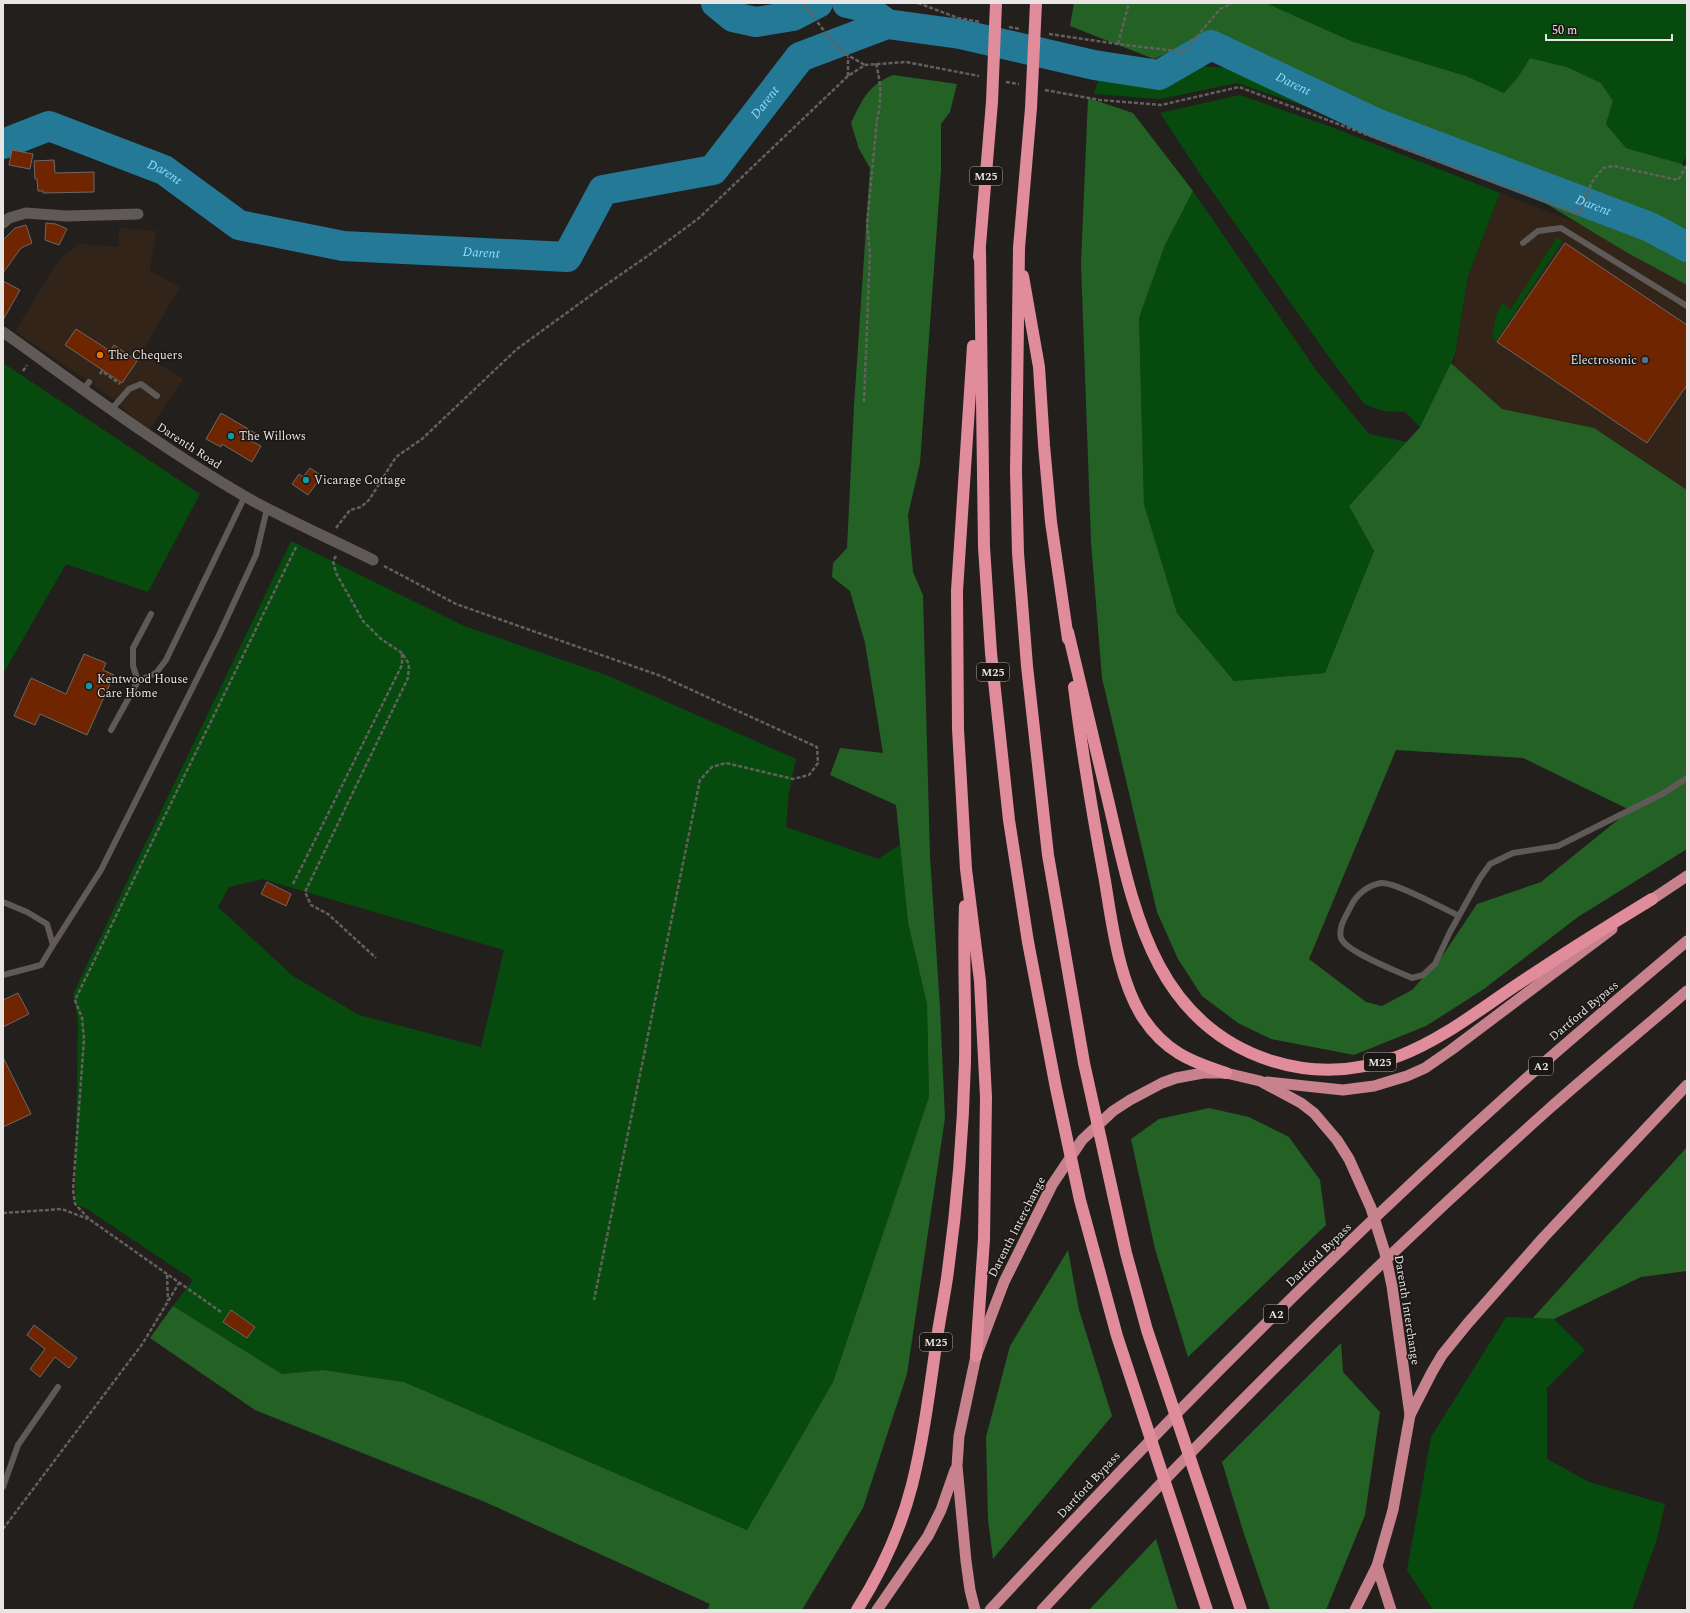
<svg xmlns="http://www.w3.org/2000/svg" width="1690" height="1613" font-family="Spectral,serif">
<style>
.commercial{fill:#322418}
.green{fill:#064b0d;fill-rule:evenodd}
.forest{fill:#236124;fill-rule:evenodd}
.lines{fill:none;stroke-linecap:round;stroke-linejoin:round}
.river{stroke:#247997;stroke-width:30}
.building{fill:#6f2600;stroke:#6d6866}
.path{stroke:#63605e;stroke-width:2.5;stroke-dasharray:4 2;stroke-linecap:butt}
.service{stroke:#5f5a58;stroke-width:6}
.minor{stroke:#5f5a58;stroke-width:11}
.trunk{stroke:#c7828e;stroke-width:11}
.motorway{stroke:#e18c9b;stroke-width:12}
.food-dot{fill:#e8710a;stroke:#1a1614;stroke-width:1.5}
.service-dot{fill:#5c6f8a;stroke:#1a1614;stroke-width:1.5}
.culture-dot{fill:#0f9aa8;stroke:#1a1614;stroke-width:1.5}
.labels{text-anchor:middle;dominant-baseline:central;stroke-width:3;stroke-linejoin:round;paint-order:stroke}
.shield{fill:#1a1614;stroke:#aaa7a6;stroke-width:1}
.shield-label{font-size:11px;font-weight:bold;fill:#e8e5e4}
.poi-label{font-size:12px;fill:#e8e5e4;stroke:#1a1614;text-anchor:start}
.street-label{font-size:12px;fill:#e8e5e4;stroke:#1a1614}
.water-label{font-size:13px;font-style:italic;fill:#93defe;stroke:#1a1614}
</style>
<rect width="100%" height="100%" fill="#231f1d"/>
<g class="commercial">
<polygon points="1687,176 1687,567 1448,401 1468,276 1500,193 1581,224"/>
<polygon points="119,228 156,231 150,271 180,287 145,347 144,355 183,379 148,432 116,401 15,331 53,269 63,257 79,244 118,247"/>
</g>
<g class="green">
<polygon points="1266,3 1687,3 1687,155 1682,164 1626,148 1606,124 1613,101 1601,83 1567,67 1530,58 1518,77 1504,93 1466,76 1351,41"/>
<polygon points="1197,66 1243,69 1309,97 1313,107 1304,106 1237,83 1160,99 1094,94 1101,71 1157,83"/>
<polygon points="1240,95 1334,128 1500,193 1468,276 1455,355 1420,427 1405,412 1383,411 1364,404 1326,353 1198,171 1160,113"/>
<polygon points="1193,191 1316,370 1369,434 1407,442 1349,506 1374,551 1325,673 1234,681 1177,613 1144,504 1139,318 1165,245"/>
<polygon points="1557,237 1562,242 1496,341 1492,338 1496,316 1502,303 1511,309"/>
<polygon points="3,363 200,494 148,592 66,564 3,674"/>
<path d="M291,541l173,85 142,49 190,84 -7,33 -3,35 92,32 22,-14 8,78 19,81 2,93 -96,285 -86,148 -343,-148 -81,-12 -41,4 -109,-68 20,-26 -106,-71 -12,-5 3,-183 -5,-27zM262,879l242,71 -23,97 -122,-32 -66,-39 -75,-69 11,-20zM231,1310l24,16 -8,12 -24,-16z"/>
<polygon points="1506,1317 1554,1319 1585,1350 1547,1388 1547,1459 1589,1482 1665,1504 1657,1539 1632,1610 1433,1610 1407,1570 1431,1437"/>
</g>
<g class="forest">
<polygon points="1074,3 1266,3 1351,41 1466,76 1504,93 1518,77 1530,58 1567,67 1601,83 1613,101 1606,124 1626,148 1682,164 1687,169 1687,285 1626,252 1504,178 1316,87 1295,73 1214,33 1154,59 1070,26"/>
<path d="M893,75l64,9 -7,28 -9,12v47l-21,292 -12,52 5,57 10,23 7,261 10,151 5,111 -38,256 -44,134 -61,102h-95l3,-6 -225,-102 -230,-92 -105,-72 23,-32 109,68 41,-4 81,12 343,148 86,-148 96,-285 -2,-93 -19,-81 -12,-118 -66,-30 10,-27 43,5 -18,-110 -15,-52 -18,-14 1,-14 14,-15 7,-142 16,-238 -11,-19 -8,-26c11,-23 17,-38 42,-48z"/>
<path d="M1088,98l45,15 60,78 -28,54 -26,73 5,186 33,109 57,68 91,-8 49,-122 -25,-45 71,-79 31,-64 51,46 92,19 93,62v359l-109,68 -94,72 -58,37 -72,29 -83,-16 -33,-16 -36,-27 -24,-37 -21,-47 -55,-234 -11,-136 -10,-278zM1396,750l127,8 107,52 -89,72 -64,22 -34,51 -31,35 -30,16 -16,-4 -57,-43z"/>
<polygon points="1209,1108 1249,1117 1289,1137 1320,1180 1326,1225 1188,1357 1155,1249 1131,1139 1159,1119"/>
<polygon points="1687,1147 1687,1271 1641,1277 1554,1319 1533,1318"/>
<polygon points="1068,1250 1079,1310 1112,1416 993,1559 988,1520 986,1437 1010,1346"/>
<polygon points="1341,1343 1343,1372 1380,1412 1365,1515 1326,1610 1270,1610 1244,1534 1222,1462"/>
<polygon points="1156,1539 1178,1610 1089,1610"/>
</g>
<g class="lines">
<g class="river">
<polyline points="716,3 733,17 756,22 793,16 818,3"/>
<path id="s1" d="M847,3l17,4 23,17 73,10 134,31 65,10 52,-30 165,78 274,104 37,20"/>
<path id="s2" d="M3,144l46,-18 115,44 75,55 104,21 224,11 36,-67 110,-20 87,-113 87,-33"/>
</g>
</g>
<g class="building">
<polygon points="12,150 33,154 30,169 9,165"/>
<polygon points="54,160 55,173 94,172 94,192 43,193 43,191 38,191 37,179 35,179 34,161"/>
<polygon points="46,223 56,224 67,229 59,245 45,240"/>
<polygon points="26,225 32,243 21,248 3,273 3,240 15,228"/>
<polygon points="1565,243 1687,325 1687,385 1647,443 1497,342"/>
<polygon points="3,281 20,290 3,320"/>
<polygon points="76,329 110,351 114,345 137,361 122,383 65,345"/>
<polygon points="221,413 255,433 251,441 261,446 252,462 222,444 221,447 206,439"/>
<polygon points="310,468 322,476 308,495 292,484 299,474 303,477"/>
<polygon points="84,654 106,663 103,670 114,675 87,735 40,714 35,725 14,716 31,678 66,694"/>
<polygon points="267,882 291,894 286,906 261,894"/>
<polygon points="18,993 29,1014 3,1027 3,1000"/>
<polygon points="3,1057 31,1114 3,1127"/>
<polygon points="231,1310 255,1327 247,1338 223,1322"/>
<polygon points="34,1325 77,1358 69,1368 55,1357 40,1377 30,1369 45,1349 27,1335"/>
</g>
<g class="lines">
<g class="path">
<polyline points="803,3 828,36 844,53 865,65"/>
<polyline points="918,3 958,18 981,22"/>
<polyline points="1009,27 1020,29"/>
<polyline points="1049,34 1118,44 1184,52 1220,9 1233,3"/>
<polyline points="1118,44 1129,3"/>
<polyline points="848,76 848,57"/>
<polyline points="1006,82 1019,84"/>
<polyline points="1045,90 1100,100 1161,105 1239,87 1579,214 1592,182 1603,168 1614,166 1678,180 1687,165"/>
<polyline points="23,371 27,365"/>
<polyline points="100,374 102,371 120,384"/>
<path d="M864,402l6,-149 -3,-29 10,-104c5,-21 4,-35 -1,-57"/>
<polyline points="336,528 350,510 361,507 369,500 396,457 422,439 517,349 594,293 649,255 699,218 848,76 865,65 906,62 979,76"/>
<polyline points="336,556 333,561 336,573 363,621 381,639 402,653 409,664 408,678 305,892 311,905 328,914 376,958"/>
<polyline points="384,566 456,604 661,676 817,747 818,763 809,775 793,779 726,763 712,767 700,780 594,1300"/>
<polyline points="293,884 402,665 402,653"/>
<polyline points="3,1213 62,1209 88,1219"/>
<polyline points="167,1275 168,1301"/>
<polyline points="221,1312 89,1219 75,1204 73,1190 84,1039 82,1018 75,1000 297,545"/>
<polyline points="3,1529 143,1343 179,1283"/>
</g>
<g class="service">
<polyline points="1523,243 1538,231 1561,228 1687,306"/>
<polyline points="83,390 89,382"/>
<polyline points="111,410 129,389 141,384 157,396"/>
<polyline points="138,681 133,666 133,648 151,614"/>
<polyline points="111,730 138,681 156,673 166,660 245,496"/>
<polyline points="3,902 27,912 47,924 53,945 41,965 3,975"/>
<path d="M1459,916c-14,-7 -66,-35 -78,-33 -13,2 -25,12 -30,23 -5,10 -13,21 -10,32 4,13 57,34 71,40l11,-3 12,-11 15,-32 30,-54 10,-14 23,-11 45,-7 106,-53 23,-15"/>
<polyline points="53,945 101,870 219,635 256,555 267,509"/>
<polyline points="3,1487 18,1445 58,1387"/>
</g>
<g class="minor">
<polyline points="3,223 9,218 26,213 66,216 138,214"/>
<path d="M3,332c80,57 158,116 243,165 41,23 85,42 127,63"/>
</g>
<g class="trunk">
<polyline points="1645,904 1687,876"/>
<polyline points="1267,1082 1343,1090 1374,1086 1407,1076 1425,1068 1451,1050 1612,929"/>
<polyline points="1410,1415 1432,1372 1442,1355 1468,1323 1543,1238 1687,1085"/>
<polyline points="1377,1566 1391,1610"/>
<polyline points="877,1610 928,1536 941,1510 955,1470"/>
<polyline points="975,1610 970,1590 966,1561 957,1466 959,1436 976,1356 1004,1282 1052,1185 1082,1140 1113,1111 1130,1100 1162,1083 1176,1078 1203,1073 1226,1073 1260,1081 1301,1103 1314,1113 1337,1140 1349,1159 1371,1208 1385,1253 1392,1286 1410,1415 1393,1510 1377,1566 1355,1610"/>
<path d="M990,1610c169,-183 345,-361 531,-527 54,-48 110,-95 166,-142"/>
<path d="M1042,1610c161,-175 331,-344 508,-502 45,-40 92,-78 137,-117"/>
</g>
<g class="motorway">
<polyline points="1036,3 1031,108 1019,248 1016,472 1018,553 1027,666 1048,855 1084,1063 1126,1253 1147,1330 1241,1610"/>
<polyline points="980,251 984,547 991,653 1009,820 1028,942 1056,1088 1080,1200 1117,1336 1207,1610"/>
<polyline points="979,257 992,102 996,3"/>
<polyline points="1023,276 1039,367 1044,445 1051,522 1068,639"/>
<polyline points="973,346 957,591 958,729 966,869 980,981 986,1097 984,1239 976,1356"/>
<path d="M1068,632c13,56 27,112 40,168 25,106 44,223 164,261 42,13 86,11 127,-5 42,-16 79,-45 116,-70 45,-30 91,-59 137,-87"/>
<path d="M1074,687c8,65 19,130 31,194 7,43 14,100 38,137 22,33 46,43 83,55"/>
<path d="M857,1610c24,-38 44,-82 55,-125 12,-48 18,-98 25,-147 3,-20 7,-40 10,-60 10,-71 16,-144 18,-216 1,-52 -2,-104 0,-156"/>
</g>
</g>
<circle class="food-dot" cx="100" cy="355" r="4"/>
<circle class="service-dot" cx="1645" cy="360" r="4"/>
<g class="culture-dot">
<circle cx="231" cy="436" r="4"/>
<circle cx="306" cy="480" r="4"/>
<circle cx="89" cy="686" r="4"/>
</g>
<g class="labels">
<g class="shield">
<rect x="970" y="167" width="32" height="18" rx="3"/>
<rect x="977" y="663" width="32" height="18" rx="3"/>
<rect x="1364" y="1053" width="32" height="18" rx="3"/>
<rect x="1529" y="1057" width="24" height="18" rx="3"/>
<rect x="1264" y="1305" width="24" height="18" rx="3"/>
<rect x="920" y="1333" width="32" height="18" rx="3"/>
</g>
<g class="shield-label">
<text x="986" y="176">M25</text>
<text x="993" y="672">M25</text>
<text x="1380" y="1062">M25</text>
<text x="1541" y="1066">A2</text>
<text x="1276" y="1314">A2</text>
<text x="936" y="1342">M25</text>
</g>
<g class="poi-label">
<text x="108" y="355">The Chequers</text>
<text x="1637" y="360" text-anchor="end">Electrosonic</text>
<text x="239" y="436">The Willows</text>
<text x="314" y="480">Vicarage Cottage</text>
<text x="97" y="679">Kentwood House<tspan x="97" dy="14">Care Home</tspan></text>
</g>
<g class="street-label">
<text transform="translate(189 446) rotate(33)">Darenth Road</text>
<text transform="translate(1584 1011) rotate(-40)">Dartford Bypass</text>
<text transform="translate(1017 1227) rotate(-63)">Darenth Interchange</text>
<text transform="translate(1319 1255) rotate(-44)">Dartford Bypass</text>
<text transform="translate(1407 1310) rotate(81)">Darenth Interchange</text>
<text transform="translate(1089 1485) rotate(-47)">Dartford Bypass</text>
</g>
<g class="water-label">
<text stroke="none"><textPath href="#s1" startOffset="474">Darent</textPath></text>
<text stroke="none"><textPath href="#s2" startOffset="869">Darent</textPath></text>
<text stroke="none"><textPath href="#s2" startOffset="174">Darent</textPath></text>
<text stroke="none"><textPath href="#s1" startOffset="798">Darent</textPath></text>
<text stroke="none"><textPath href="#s2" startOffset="510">Darent</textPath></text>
</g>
</g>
<rect width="1690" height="1613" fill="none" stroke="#e8e5e4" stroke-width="8"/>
<path d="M1546 34v6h126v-6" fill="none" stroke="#e8e5e4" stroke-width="2"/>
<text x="1552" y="34" font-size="12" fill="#e8e5e4" stroke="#1a1614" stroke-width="3" paint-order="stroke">50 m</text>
</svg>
